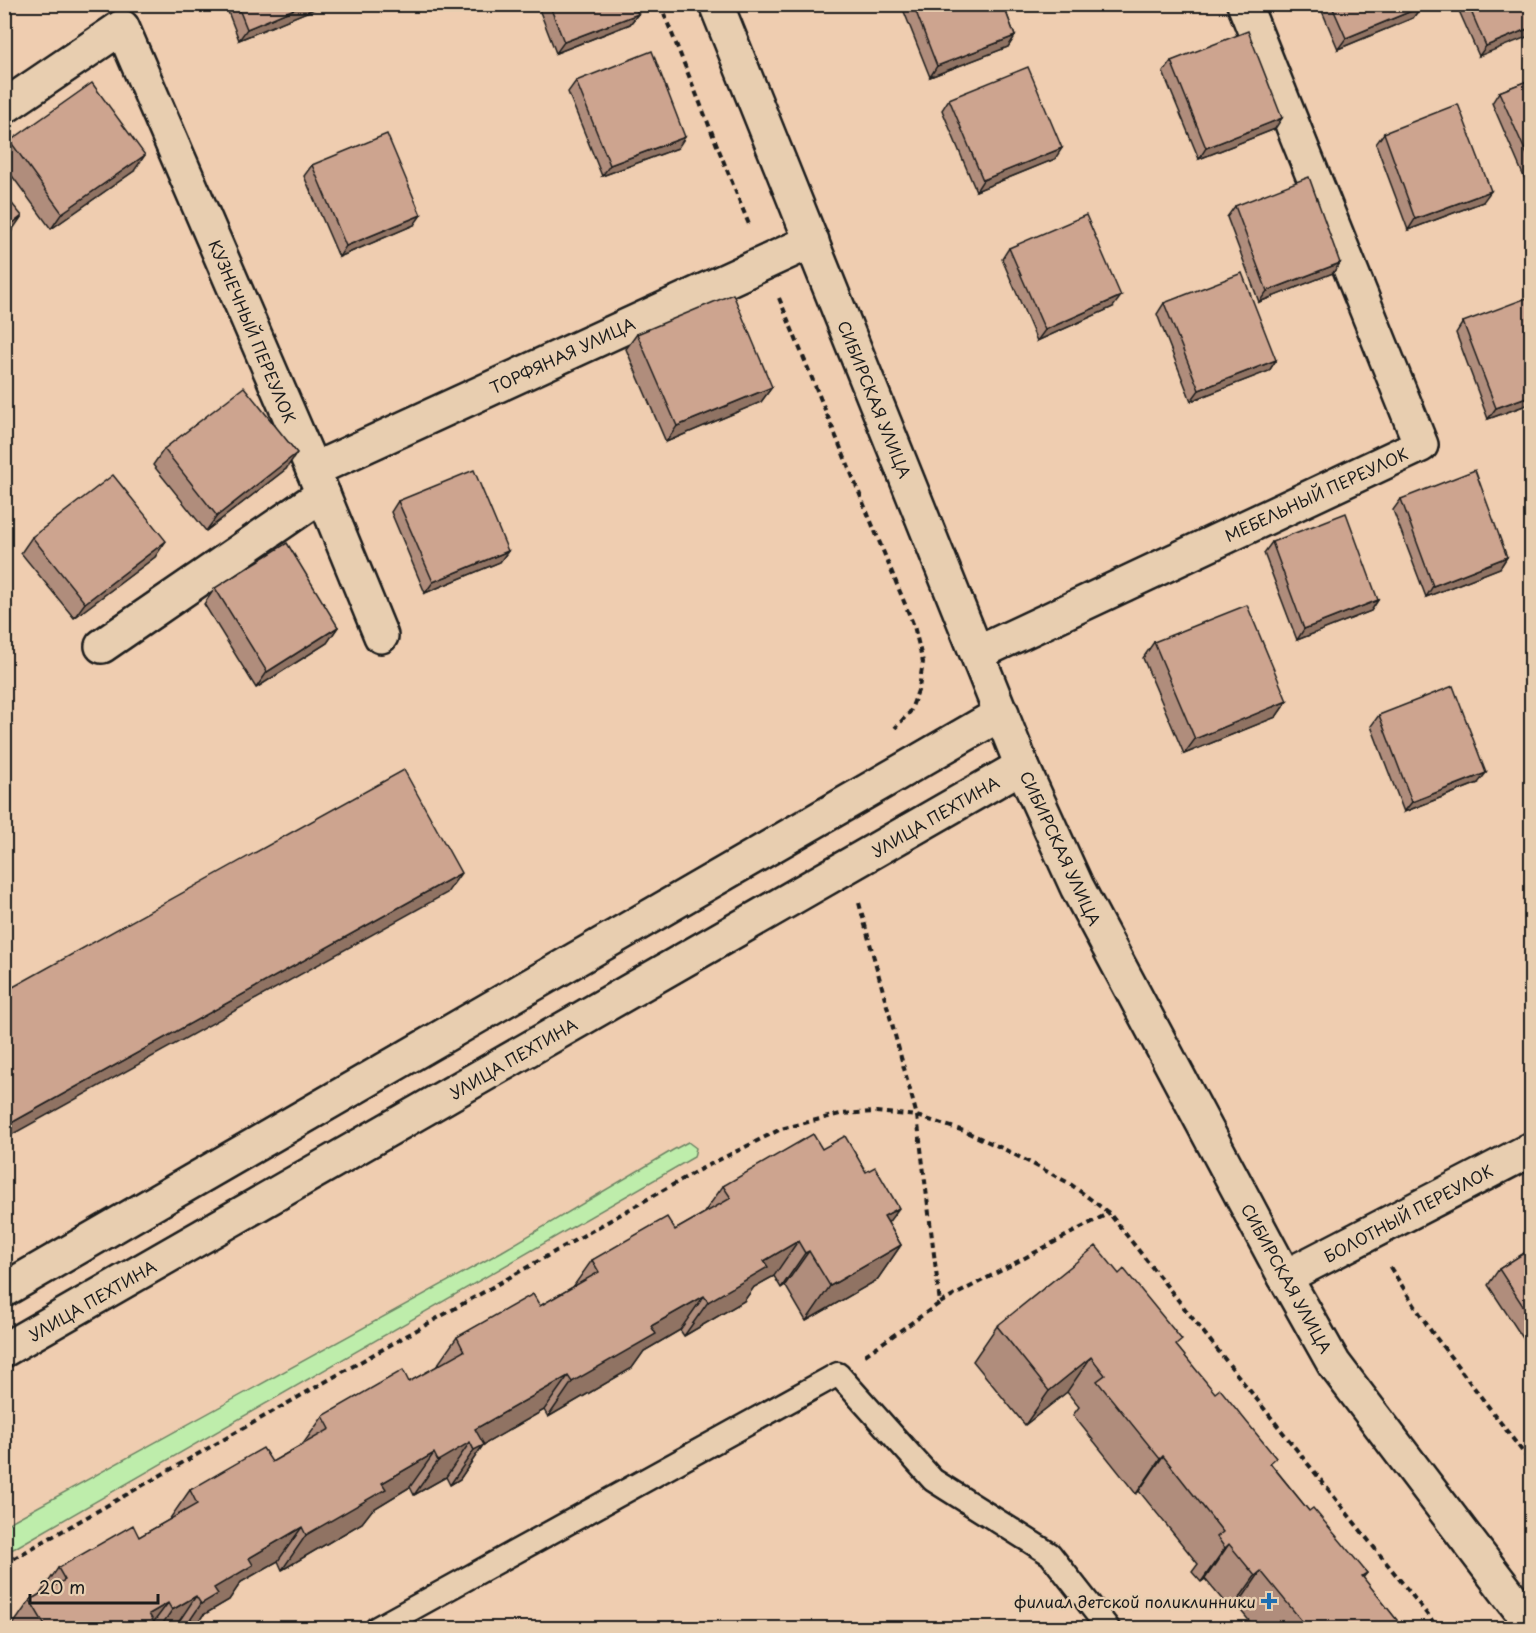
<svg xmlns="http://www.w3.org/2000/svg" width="1536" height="1633" font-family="'Playpen Sans',sans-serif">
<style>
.green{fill:#beedab;stroke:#6d8464;stroke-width:1.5}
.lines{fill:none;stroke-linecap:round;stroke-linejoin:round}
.service-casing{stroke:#1c1c1c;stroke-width:27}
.minor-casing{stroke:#1c1c1c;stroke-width:38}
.tertiary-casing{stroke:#1c1c1c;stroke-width:38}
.secondary-casing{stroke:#1c1c1c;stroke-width:38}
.path{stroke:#1c1c1c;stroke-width:4;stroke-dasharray:6 4.5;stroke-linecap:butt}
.service{stroke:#e8ceb0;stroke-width:22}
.minor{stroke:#e8ceb0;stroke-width:33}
.tertiary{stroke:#e8ceb0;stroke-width:33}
.secondary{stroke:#e8ceb0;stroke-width:33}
.wall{fill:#b08d7b;stroke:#1c1c1c;stroke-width:1.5}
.shaded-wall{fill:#907364;stroke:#1c1c1c;stroke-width:1.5}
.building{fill:#cda48f;stroke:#1c1c1c;stroke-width:1.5}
.poi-dot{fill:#1f6fb2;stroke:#e8ceb0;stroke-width:2}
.labels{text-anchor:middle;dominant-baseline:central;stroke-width:5;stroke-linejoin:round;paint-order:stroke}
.street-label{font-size:16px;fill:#1c1c1c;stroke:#e8ceb0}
.poi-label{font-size:16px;fill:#1c1c1c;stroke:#e8ceb0;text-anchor:end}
</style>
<rect width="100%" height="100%" fill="#efcdb0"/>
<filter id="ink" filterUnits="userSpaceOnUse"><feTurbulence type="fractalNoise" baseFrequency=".0167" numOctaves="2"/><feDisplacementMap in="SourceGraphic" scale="12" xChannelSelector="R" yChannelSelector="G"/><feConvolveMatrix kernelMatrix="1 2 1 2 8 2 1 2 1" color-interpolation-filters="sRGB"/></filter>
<g filter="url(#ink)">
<polygon class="green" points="688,1142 696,1148 694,1157 15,1548 8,1551 5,1550 5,1525 501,1252 673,1150"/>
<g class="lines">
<g class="service-casing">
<polyline id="service" points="377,1628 838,1374 933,1480 1050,1554 1108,1628"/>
</g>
<g class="minor-casing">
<g id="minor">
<polyline points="4,107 122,27 313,470 381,636"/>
<polyline points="313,470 812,241"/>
<polyline points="102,646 323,494"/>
<polyline points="978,653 1421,445 1244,4"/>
<polyline points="1285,1277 1532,1149"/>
</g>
</g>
<g class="tertiary-casing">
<g id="tertiary">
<polyline points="4,1290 1002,713"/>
<polyline points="4,1350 1022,766"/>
</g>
</g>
<g class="secondary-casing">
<polyline id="secondary" points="716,4 1022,766 1077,887 1285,1277 1334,1364 1532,1625"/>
</g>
<g class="path">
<polyline points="660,4 750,227"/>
<polyline points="779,298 914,626 923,662 919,688 910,712 895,728"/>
<polyline points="859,903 917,1116 940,1303 1109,1213"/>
<polyline points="1390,1267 1431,1331 1532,1464"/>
<polyline points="865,1355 940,1303"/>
<polyline points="4,1564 697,1171 781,1129 840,1114 876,1112 917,1116 964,1131 1002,1148 1069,1183 1109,1213 1438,1628"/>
</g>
<use href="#service" class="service"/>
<use href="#minor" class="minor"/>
<use href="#tertiary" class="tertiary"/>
<use href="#secondary" class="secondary"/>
</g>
<g class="wall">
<polygon points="225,4 317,4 314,9 239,40"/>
<polygon points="537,4 634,4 638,14 630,24 556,53"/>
<polygon points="901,4 1003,4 1015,36 1008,47 930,77"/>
<polygon points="1319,4 1420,4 1421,7 1413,18 1338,49"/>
<polygon points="1456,4 1532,4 1479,56"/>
<polygon points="1171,61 1275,129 1199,159 1163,72"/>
<polygon points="1532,79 1532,183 1527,184 1492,103 1499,92"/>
<polygon points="576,81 678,148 602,176 568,92"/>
<polygon points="949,99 1055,159 976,191 942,110"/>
<polygon points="1384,133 1483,202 1408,230 1376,144"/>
<polygon points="10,141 134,171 51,229 4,165 4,148"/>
<polygon points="312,165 414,225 339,257 304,176"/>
<polygon points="1235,206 1340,263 1333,273 1259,302 1227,217"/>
<polygon points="1009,248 1113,307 1037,341 1002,259"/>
<polygon points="1164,303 1276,360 1269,371 1191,401 1157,314"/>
<polygon points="1463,322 1532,403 1488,419 1456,333"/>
<polygon points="637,334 772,387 761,402 666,442 626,349"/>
<polygon points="164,449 286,469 206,531 153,465"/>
<polygon points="1401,499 1507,557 1500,568 1426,597 1393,510"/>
<polygon points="398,501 508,551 500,562 425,593 391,512"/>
<polygon points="32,537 155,557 74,618 21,553"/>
<polygon points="1272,542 1378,600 1371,611 1297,640 1264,553"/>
<polygon points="215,588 338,627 327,643 256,688 204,604"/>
<polygon points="1154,642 1287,701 1276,717 1184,754 1143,658"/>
<polygon points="1379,715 1478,783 1404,812 1371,726"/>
<polygon points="822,1149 888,1223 901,1245 877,1280 806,1321 785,1285 781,1288 774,1276 754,1287 744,1301 684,1336 680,1330 644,1351 632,1368 548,1417 544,1410 483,1445 460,1479 450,1485 446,1477 414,1495 410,1487 372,1510 362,1523 282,1570 278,1561 241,1582 229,1600 203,1615 194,1629 10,1629 30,1600 40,1594 58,1568 139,1537 169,1520 190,1490 272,1462 303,1444 323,1416 409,1382 436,1367 457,1337 540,1306 573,1287 592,1260 675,1230 703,1214 723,1186"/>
<polygon points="1532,1248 1532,1352 1488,1285 1499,1269"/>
<polygon points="997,1326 1177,1347 1309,1511 1367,1573 1363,1578 1404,1629 1256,1629 1237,1606 1231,1610 1205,1579 1201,1582 1192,1572 1198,1564 1139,1491 1136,1494 1073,1415 1079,1407 1067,1392 1025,1425 973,1361"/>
</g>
<g class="shaded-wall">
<polygon points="306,4 317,4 314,9 239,40 247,29"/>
<polygon points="1421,7 1413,18 1338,49 1346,38"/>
<polygon points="638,14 630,24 556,53 564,42"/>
<polygon points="1532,27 1532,35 1479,56 1486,46"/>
<polygon points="1015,36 1008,47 930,77 937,66"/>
<polygon points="1282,118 1275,129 1199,159 1206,148"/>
<polygon points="685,137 678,148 602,176 610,165"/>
<polygon points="1062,148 1055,159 976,191 983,180"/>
<polygon points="145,155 134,171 51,229 62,213"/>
<polygon points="1491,191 1483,202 1408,230 1415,219"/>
<polygon points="421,215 414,225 339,257 346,246"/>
<polygon points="22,216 11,232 4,237 4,230"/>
<polygon points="1340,263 1333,273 1259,302 1267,291"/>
<polygon points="1121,296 1113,307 1037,341 1045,330"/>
<polygon points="1276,360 1269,371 1191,401 1199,390"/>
<polygon points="772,387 761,402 666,442 677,426"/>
<polygon points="1532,395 1532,403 1488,419 1496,408"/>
<polygon points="297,453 286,469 206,531 217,516"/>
<polygon points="166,541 155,557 74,618 85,603"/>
<polygon points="508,551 500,562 425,593 433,582"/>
<polygon points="1507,557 1500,568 1426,597 1433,586"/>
<polygon points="1378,600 1371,611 1297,640 1304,629"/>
<polygon points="338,627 327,643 256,688 267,672"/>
<polygon points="1287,701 1276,717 1184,754 1195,739"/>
<polygon points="1486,773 1478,783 1404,812 1412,802"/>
<polygon points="461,873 447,893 4,1139 4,1127"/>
<polygon points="899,1208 874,1242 884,1216"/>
<polygon points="798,1241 774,1276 754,1287 744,1301 684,1336 708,1302 764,1261"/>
<polygon points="901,1245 877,1280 806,1321 830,1286"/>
<polygon points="809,1251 785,1285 781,1288 805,1253"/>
<polygon points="704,1296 680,1330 644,1351 632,1368 548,1417 572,1382 651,1326"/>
<polygon points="1091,1357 1067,1392 1025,1425 1049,1391"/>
<polygon points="568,1376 544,1410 483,1445 460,1479 450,1485 474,1450 470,1442 446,1477 414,1495 438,1461 475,1429"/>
<polygon points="434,1453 410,1487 372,1510 362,1523 282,1570 306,1535 382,1483"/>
<polygon points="1163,1456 1139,1491 1136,1494 1160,1459"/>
<polygon points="302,1527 278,1561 241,1582 229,1600 203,1615 194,1629 184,1629 201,1604 214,1588 249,1558"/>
<polygon points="1229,1544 1205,1579 1201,1582 1225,1548"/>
<polygon points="1261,1571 1237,1606 1231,1610 1255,1576"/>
<polygon points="196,1596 174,1629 159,1629 172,1610"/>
<polygon points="168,1603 150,1627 155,1624 152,1629 139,1629 149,1614"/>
</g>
<g class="building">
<polygon points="237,4 306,4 247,29"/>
<polygon points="549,4 634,4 638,14 564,42"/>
<polygon points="913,4 1003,4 1015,36 937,66"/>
<polygon points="1331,4 1420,4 1421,7 1346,38"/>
<polygon points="1468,4 1532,4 1532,27 1486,46"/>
<polygon points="1248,31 1282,118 1206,148 1171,61"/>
<polygon points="652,51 685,137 610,165 576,81"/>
<polygon points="1028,67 1062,148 983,180 949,99"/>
<polygon points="1532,79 1532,166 1499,92"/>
<polygon points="92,83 145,155 62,213 10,141"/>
<polygon points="1458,104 1491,191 1415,219 1384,133"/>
<polygon points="387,134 421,215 346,246 312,165"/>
<polygon points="1309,177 1340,263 1267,291 1235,206"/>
<polygon points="4,194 22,216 4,230"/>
<polygon points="1086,215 1121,296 1045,330 1009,248"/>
<polygon points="1242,273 1276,360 1199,390 1164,303"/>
<polygon points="733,294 772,387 677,426 637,334"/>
<polygon points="1532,296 1532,395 1496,408 1463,322"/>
<polygon points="244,387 297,453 217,516 164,449"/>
<polygon points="474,470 508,551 433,582 398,501"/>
<polygon points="1475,470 1507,557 1433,586 1401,499"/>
<polygon points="113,475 166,541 85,603 32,537"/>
<polygon points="1346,513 1378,600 1304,629 1272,542"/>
<polygon points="287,543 338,627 267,672 215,588"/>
<polygon points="1247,605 1287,701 1195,739 1154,642"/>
<polygon points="1453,686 1486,773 1412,802 1379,715"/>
<polygon points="404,770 461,873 4,1127 4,992"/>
<polygon points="813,1134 822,1149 845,1136 866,1172 875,1167 899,1208 884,1216 901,1245 830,1286 809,1251 805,1253 798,1241 764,1261 768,1267 708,1302 704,1296 651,1326 656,1334 572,1382 568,1376 475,1429 484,1445 474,1450 470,1442 438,1461 434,1453 382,1483 386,1489 306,1535 302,1527 249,1558 253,1565 214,1588 218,1594 201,1604 196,1596 172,1610 168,1603 149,1614 155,1624 148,1629 47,1629 30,1600 65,1580 58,1568 133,1525 139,1537 197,1504 190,1490 263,1448 272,1462 330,1429 323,1416 403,1370 409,1382 464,1351 457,1337 533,1294 540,1306 599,1272 592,1260 667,1217 675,1230 731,1198 723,1186"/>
<polygon points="1096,1246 1119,1274 1124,1269 1182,1340 1176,1345 1215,1393 1220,1389 1276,1458 1270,1463 1309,1511 1313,1508 1367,1573 1362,1576 1404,1629 1299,1629 1296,1625 1302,1621 1261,1571 1255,1576 1229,1544 1225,1548 1217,1537 1223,1532 1163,1456 1160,1459 1097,1381 1105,1375 1091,1357 1049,1391 997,1326"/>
<polygon points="1532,1248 1532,1320 1499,1269"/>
</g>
</g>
<path class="poi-dot" d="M1266 1592h6v6h6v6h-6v6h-6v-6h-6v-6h6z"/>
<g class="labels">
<g class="street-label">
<text transform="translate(253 331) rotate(67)">КУЗНЕЧНЫЙ ПЕРЕУЛОК</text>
<text transform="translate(562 355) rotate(-25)">ТОРФЯНАЯ УЛИЦА</text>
<text transform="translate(875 399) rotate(68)">СИБИРСКАЯ УЛИЦА</text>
<text transform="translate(1316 494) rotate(-25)">МЕБЕЛЬНЫЙ ПЕРЕУЛОК</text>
<text transform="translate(935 816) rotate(-30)">УЛИЦА ПЕХТИНА</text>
<text transform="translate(1061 848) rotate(65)">СИБИРСКАЯ УЛИЦА</text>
<text transform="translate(513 1058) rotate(-30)">УЛИЦА ПЕХТИНА</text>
<text transform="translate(1408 1213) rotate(-28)">БОЛОТНЫЙ ПЕРЕУЛОК</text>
<text transform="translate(1287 1278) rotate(61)">СИБИРСКАЯ УЛИЦА</text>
<text transform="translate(92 1300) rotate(-30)">УЛИЦА ПЕХТИНА</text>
</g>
<g class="poi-label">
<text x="1256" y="1601">филиал детской поликлинники</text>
</g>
</g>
<rect width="1536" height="1633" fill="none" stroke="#e8ceb0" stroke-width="24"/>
<rect x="12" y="12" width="1512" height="1609" fill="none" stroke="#1c1c1c" stroke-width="2" filter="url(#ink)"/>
<path d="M30 1594v9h128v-9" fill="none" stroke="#1c1c1c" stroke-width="3"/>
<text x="39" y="1594" font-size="18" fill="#1c1c1c" stroke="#e8ceb0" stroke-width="4.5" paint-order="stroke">20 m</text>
</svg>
